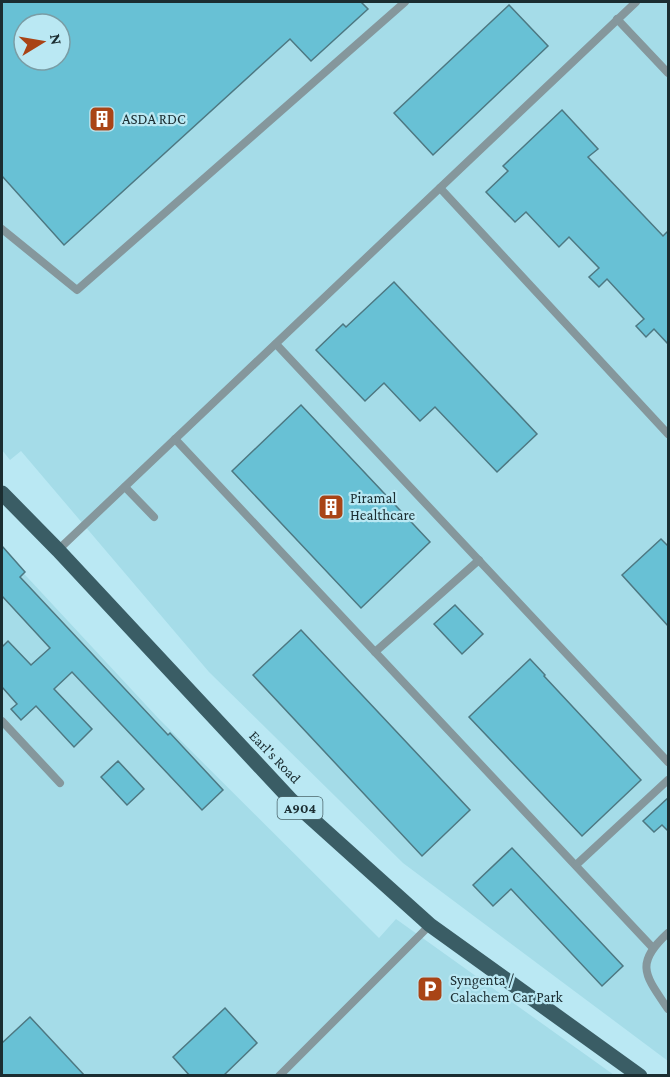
<svg xmlns="http://www.w3.org/2000/svg" width="670" height="1077" font-family="'Crimson Pro',serif">
<style>
.built{fill:#a5dce8;fill-rule:evenodd}
.building{fill:#68c1d5;stroke:#4d7882;stroke-width:1.5;fill-rule:evenodd}
.lines{fill:none;stroke-linecap:round;stroke-linejoin:round}
.lane{stroke:#85979c;stroke-width:8}
.primary{stroke:#3a5d65;stroke-width:15}
.labels{text-anchor:middle;dominant-baseline:central;stroke-width:4.5;stroke-linejoin:round;paint-order:stroke}
.shield{fill:#bae8f3;stroke:#4b656b;stroke-width:1.5}
.shield-label{font-size:14px;font-weight:bold;fill:#1b2d31}
.poi-label{font-size:15px;fill:#1b2d31;stroke:#bae8f3;text-anchor:start}
.street-label{font-size:15px;fill:#1b2d31;stroke:#bae8f3}
</style>
<rect width="100%" height="100%" fill="#bae8f3"/>
<g class="built">
<path d="M2,2h666v1059l-265,-198 -194,-191 -188,-221 -11,9 -8,-10zM24,24h36v36h-36z"/>
<polygon points="2,550 158,718 379,938 396,919 614,1075 2,1075"/>
</g>
<g class="building">
<path d="M2,2h359l7,7 -57,52 -21,-22 -226,206 -62,-69zM24,24h36v36h-36z"/>
<polygon points="509,5 548,46 433,155 394,113"/>
<polygon points="562,110 598,149 588,157 663,236 669,230 669,345 654,329 646,337 636,326 644,319 607,279 599,287 589,277 599,268 569,237 559,247 526,212 515,222 486,192 508,171 503,166"/>
<polygon points="394,282 537,434 497,472 435,407 420,421 384,383 365,401 316,350 343,324 346,327"/>
<polygon points="301,405 430,542 361,608 232,471"/>
<polygon points="661,539 669,547 669,627 622,575"/>
<polygon points="2,546 25,572 20,577 168,735 170,733 223,790 202,810 72,672 54,689 92,729 74,747 36,706 21,720 11,709 17,704 2,687 2,647 8,641 31,665 50,648 2,596"/>
<polygon points="455,605 483,634 462,654 434,624"/>
<polygon points="301,630 470,810 422,856 253,675"/>
<polygon points="530,659 545,675 544,676 641,780 582,836 469,717"/>
<polygon points="118,761 144,789 127,805 101,777"/>
<polygon points="669,797 669,832 662,825 654,832 643,821"/>
<polygon points="512,848 623,966 602,986 511,889 493,906 473,885"/>
<polygon points="225,1008 257,1043 223,1076 190,1076 173,1057"/>
<polygon points="30,1017 85,1076 2,1076 2,1043"/>
</g>
<g class="lines">
<g class="lane">
<polyline points="617,19 668,73"/>
<polyline points="440,188 668,434"/>
<polyline points="2,229 77,290 405,2"/>
<polyline points="276,344 668,762"/>
<polyline points="175,439 652,947"/>
<polyline points="125,487 154,517"/>
<polyline points="58,550 636,2"/>
<polyline points="375,652 479,560"/>
<polyline points="2,721 60,783"/>
<polyline points="576,865 668,780"/>
<path d="M668,933c-34,31 -23,42 0,76"/>
<polyline points="279,1076 430,925"/>
</g>
<polyline class="primary" points="2,493 58,550 291,800 430,925 640,1076"/>
</g>
<defs>
<g id="building-square" transform="scale(1.35)"><rect x="-9" y="-9" width="18" height="18" rx="4" fill="#a94416" stroke="#bae8f3"/><path d="M-4-6H4V6H1V3H-1V6H-4ZM-2.5-4.3h1.7v1.8h-1.7ZM.8-4.3h1.7v1.8H.8ZM-2.5-1h1.7V.8h-1.7ZM.8-1h1.7V.8H.8Z" fill="#fff"/></g>
<g id="parking-square" transform="scale(1.35)"><rect x="-9" y="-9" width="18" height="18" rx="4" fill="#a94416" stroke="#bae8f3"/><path d="M-3.5-5.5H1a3.5 3.5 0 0 1 0 7H-1V5.5H-3.5ZM-1-3.4V-.6H.8a1.4 1.4 0 0 0 0-2.8Z" fill="#fff"/></g>
</defs>
<g fill-rule="evenodd">
<use href="#building-square" x="102" y="119"/>
<use href="#building-square" x="331" y="507"/>
<use href="#parking-square" x="430" y="989"/>
</g>
<g class="labels">
<rect class="shield" x="277.5" y="797" width="45" height="22" rx="4.5"/>
<g class="shield-label">
<text x="300" y="808">A904</text>
</g>
<g class="poi-label">
<text x="122" y="119">ASDA RDC</text>
<text x="350" y="498">Piramal<tspan x="350" dy="17">Healthcare</tspan></text>
<text x="450" y="980">Syngenta /<tspan x="450" dy="17">Calachem Car Park</tspan></text>
</g>
<g class="street-label">
<text transform="translate(275 757) rotate(46)">Earl's Road</text>
</g>
</g>
<rect width="670" height="1077" fill="none" stroke="#1b2d31" stroke-width="6"/>
<g transform="translate(42 42) rotate(79)"><circle r="28" fill="#bae8f3" stroke="#7a9da5" stroke-width="1.5"/>
<path d="M0-4.5L10 22L0 15L-10 22Z" fill="#a94416"/>
<text y="-9" font-size="16" font-weight="bold" text-anchor="middle" fill="#1b2d31">N</text>
</g>
</svg>
